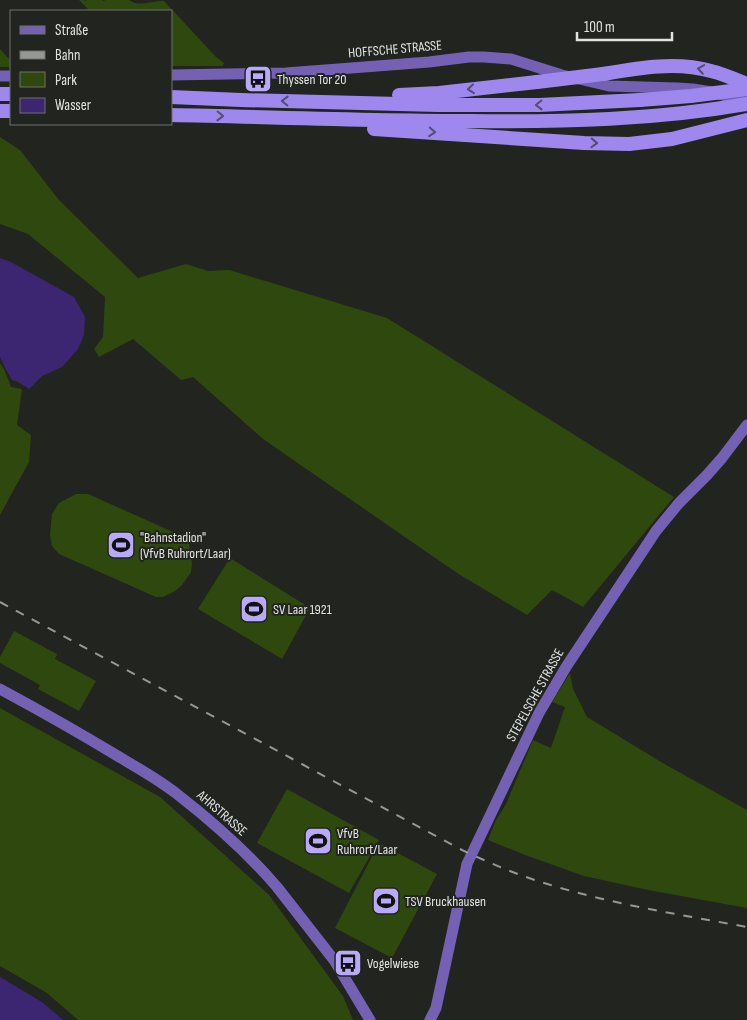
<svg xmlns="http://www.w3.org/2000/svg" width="747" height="1020" font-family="'Sofia Sans Condensed',sans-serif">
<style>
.green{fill:#2f480e}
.water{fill:#3c2571}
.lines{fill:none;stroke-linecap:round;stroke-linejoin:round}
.secondary{stroke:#7461b3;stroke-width:11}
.highway{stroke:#9e87ed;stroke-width:14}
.rail{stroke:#979896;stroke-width:2;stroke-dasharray:9 9;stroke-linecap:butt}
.highway-bridge{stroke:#9e87ed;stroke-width:14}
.oneway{stroke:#544c72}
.labels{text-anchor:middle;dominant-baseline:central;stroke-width:4;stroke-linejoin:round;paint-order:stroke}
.street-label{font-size:14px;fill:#e2e3e1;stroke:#222420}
.poi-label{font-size:14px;fill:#e2e3e1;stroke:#222420;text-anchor:start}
</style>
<rect width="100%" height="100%" fill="#222420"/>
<g class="green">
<path d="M79,0h5l1,1 2,-1h15l2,1 1,-1h24c11,8 22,0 35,1l52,56 8,6 -1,3h-52v-55h-81z"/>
<polygon points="0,49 10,60 11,59 11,67 0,67"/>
<polygon points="0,137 20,150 59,200 138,278 186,264 208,271 229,270 387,318 674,497 583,607 552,590 527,615 457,573 263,439 193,377 181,380 133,339 99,357 94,349 103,337 105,297 28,234 0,224"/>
<polygon points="0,363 4,369 11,387 22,389 17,425 31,435 29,462 0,515"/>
<polygon points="76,494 88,494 182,536 189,544 192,563 191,572 182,585 175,591 163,597 156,597 59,554 52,546 50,535 52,514 59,503"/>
<polygon points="230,558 310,608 282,659 198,609"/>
<polygon points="14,631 57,654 55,659 96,681 79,711 38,689 40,685 0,663 0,657"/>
<polygon points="570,673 573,689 587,717 661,762 747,810 747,908 648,890 584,876 525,855 488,840 495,822 506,804 533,740 551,748 565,707 552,702"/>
<polygon points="0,708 160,797 269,895 343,996 353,1020 78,1020 47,993 0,966"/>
<polygon points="287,789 379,840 349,893 257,843"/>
<polygon points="379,843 437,874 392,958 335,928"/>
</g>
<g class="water">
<polygon points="0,258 11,262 74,297 85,317 84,335 78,349 62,367 42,376 29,389 18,382 12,380 4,366 0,357"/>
<polygon points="0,977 42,1002 63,1020 0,1020"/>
</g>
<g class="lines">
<g class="secondary">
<polyline points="171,75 286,73 429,62 469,57 484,57 511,59 562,75 609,86 677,88 693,89 712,92 747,102"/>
<polyline points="0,76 11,76"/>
<path d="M0,689c39,21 78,43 116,66 20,12 42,24 61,39 36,28 70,58 100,93l57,73 36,60"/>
<polyline points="430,1020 436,1008 467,864 539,713 566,667 656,531 679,503 707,475 722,458 747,425"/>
</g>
<g class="highway">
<path d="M603,74c35,-6 73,-13 108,-3 12,3 24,8 36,13"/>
<polyline points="0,94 11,94"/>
<polyline points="399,95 439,93 537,82"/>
<polyline points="171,97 241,100 438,105 539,105 640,100"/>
<polyline points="0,111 11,111"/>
<path d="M171,115c100,2 200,6 300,6 92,1 185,-1 276,-17"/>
<polyline points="374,129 584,143 629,144 672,139 747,120"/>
</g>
<path class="rail" d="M0,602l462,248c30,14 60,27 92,36 63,19 128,29 193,41"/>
<g class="highway-bridge">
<polyline points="537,82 603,74"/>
<polyline points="640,100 691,96 747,89"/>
</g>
</g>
<defs><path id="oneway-chevron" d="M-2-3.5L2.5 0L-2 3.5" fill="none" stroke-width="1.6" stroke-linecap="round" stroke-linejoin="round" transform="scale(1.25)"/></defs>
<g class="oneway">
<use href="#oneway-chevron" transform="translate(701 69) rotate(-171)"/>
<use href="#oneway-chevron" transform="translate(471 89) rotate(174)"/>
<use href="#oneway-chevron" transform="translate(285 101) rotate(-179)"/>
<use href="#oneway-chevron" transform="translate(539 105) rotate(179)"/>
<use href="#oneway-chevron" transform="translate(220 116) rotate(1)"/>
<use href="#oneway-chevron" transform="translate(432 132) rotate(4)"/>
<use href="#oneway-chevron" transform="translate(594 143) rotate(2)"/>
</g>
<defs>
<g id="bus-square" transform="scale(1.4375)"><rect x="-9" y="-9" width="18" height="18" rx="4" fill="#b9aaf7" stroke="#222420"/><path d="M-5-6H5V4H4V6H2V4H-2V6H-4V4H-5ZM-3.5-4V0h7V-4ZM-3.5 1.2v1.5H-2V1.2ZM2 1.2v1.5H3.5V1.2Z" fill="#111"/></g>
<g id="stadium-square" transform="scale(1.4375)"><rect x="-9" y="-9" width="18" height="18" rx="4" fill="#b9aaf7" stroke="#222420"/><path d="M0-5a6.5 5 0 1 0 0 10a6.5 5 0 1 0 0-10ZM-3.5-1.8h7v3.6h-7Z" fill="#111"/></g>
</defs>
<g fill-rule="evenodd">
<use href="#bus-square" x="258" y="79"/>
<use href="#stadium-square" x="121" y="545"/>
<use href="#stadium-square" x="254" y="609"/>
<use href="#stadium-square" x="318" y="841"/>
<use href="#stadium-square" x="386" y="901"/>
<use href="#bus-square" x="348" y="963"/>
</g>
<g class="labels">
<g class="street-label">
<text transform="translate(395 49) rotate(-5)">HOFFSCHE STRASSE</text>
<text transform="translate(535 695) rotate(-61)">STEPELSCHE STRASSE</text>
<text transform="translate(222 813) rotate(41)">AHRSTRASSE</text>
</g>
<g class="poi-label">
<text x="277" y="79">Thyssen Tor 20</text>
<text x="140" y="537">"Bahnstadion"<tspan x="140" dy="16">(VfvB Ruhrort/Laar)</tspan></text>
<text x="273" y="609">SV Laar 1921</text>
<text x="337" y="833">VfvB<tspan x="337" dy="16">Ruhrort/Laar</tspan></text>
<text x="405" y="901">TSV Bruckhausen</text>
<text x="367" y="963">Vogelwiese</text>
</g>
</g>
<rect x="10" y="10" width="162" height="115" fill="#222420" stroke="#6f706d"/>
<rect x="20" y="26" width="25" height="8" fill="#7461b3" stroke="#6f706d"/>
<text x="55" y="35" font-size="15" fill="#e2e3e1">Straße</text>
<rect x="20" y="51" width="25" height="8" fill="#979896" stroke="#6f706d"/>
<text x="55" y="60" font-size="15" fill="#e2e3e1">Bahn</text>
<rect x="20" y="72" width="25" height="15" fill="#2f480e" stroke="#6f706d"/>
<text x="55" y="85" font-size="15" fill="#e2e3e1">Park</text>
<rect x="20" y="98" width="25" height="15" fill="#3c2571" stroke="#6f706d"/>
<text x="55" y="110" font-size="15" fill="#e2e3e1">Wasser</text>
<path d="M577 32v8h95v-8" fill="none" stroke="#e2e3e1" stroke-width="2.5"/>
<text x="584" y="32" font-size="15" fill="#e2e3e1" stroke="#222420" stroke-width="4" paint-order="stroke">100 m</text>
</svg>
